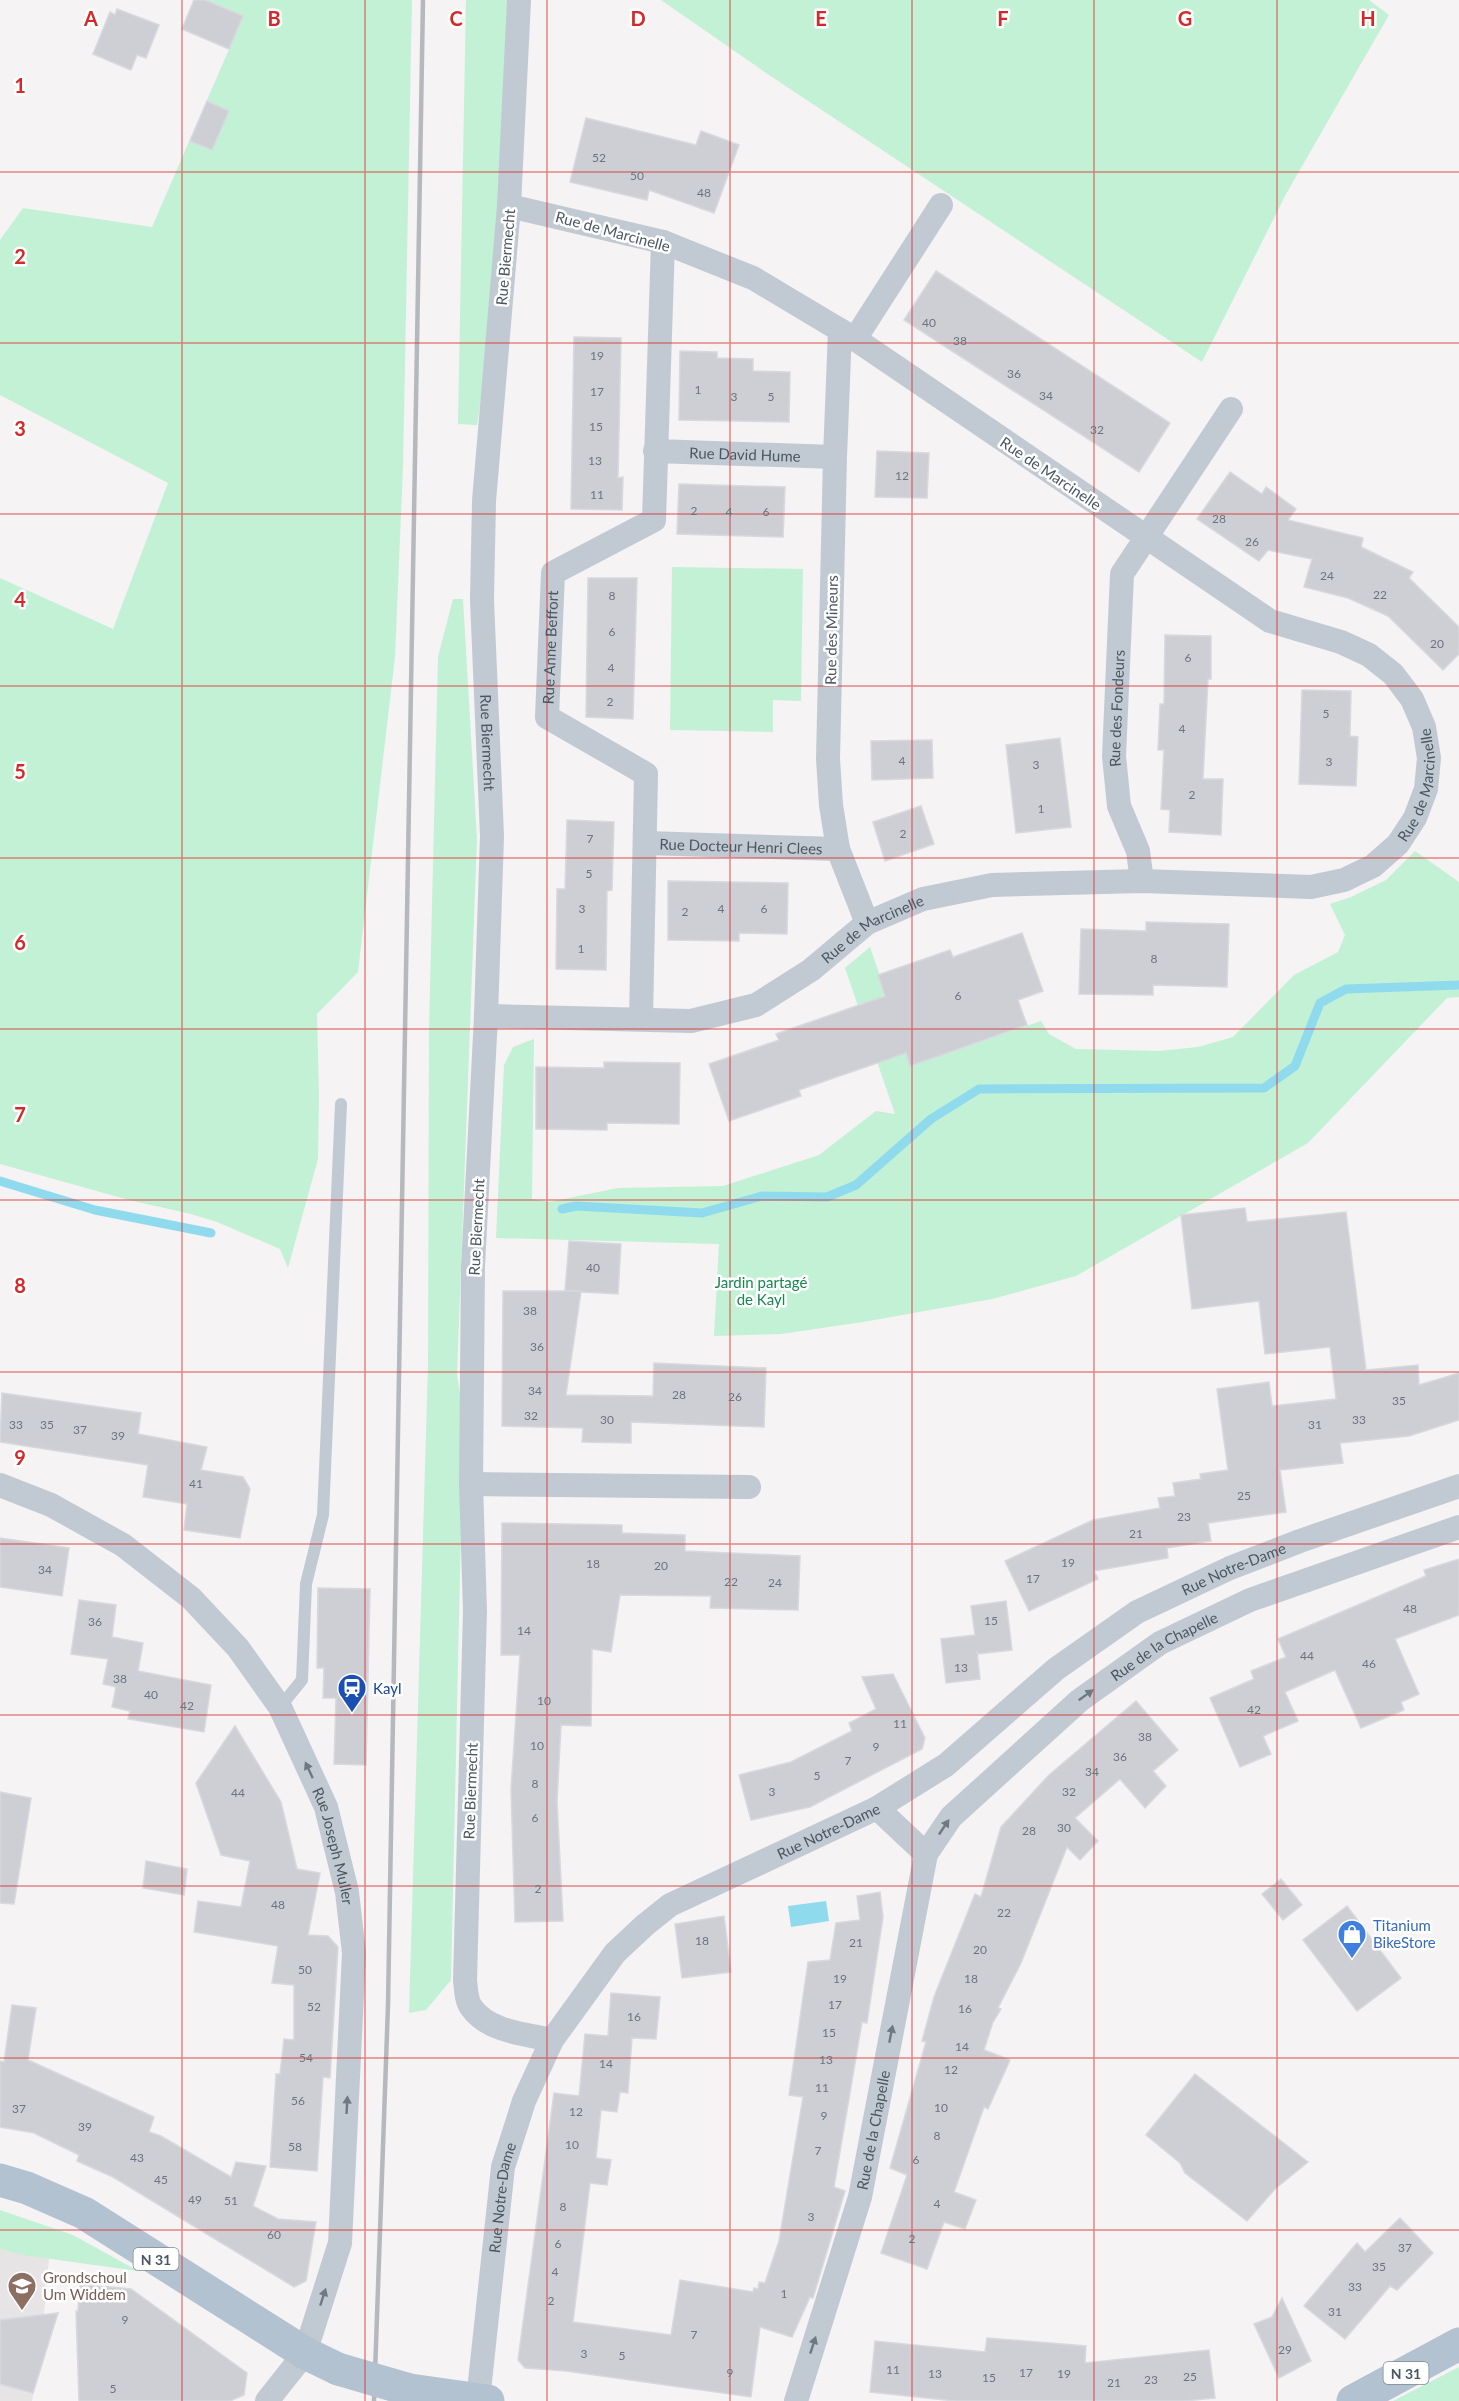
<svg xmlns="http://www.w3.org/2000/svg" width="1459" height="2401" font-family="Lato,sans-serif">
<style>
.education{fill:#e6e4e5}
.green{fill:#c3f1d5}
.water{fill:#90daee}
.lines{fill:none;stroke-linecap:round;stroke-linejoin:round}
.stream{stroke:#90daee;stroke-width:9}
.building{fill:#cdcfd5;stroke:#d7d9de;stroke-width:1.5}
.lane{stroke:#c1cad2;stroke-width:12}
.street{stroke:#c1cad2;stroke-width:24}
.primary{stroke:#b3c2d1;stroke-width:33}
.rail{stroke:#b5b8bd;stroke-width:4.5}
.primary-bridge{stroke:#b3c2d1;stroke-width:33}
.oneway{fill:#6e7983}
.grid{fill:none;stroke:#d62828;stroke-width:1.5;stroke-opacity:0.55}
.labels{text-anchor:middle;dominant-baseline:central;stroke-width:5;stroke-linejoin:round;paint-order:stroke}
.number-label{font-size:12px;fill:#6b747e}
.shield{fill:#fff;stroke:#808990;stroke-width:1.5}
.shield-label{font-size:14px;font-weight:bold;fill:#4a5661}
.street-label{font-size:15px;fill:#4a5661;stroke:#fff}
.park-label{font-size:15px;fill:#17864f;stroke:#fff}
.transit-label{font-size:15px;fill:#164399;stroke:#fff;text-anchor:start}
.shop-label{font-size:15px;fill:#366cbe;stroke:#fff;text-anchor:start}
.education-label{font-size:15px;fill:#785e54;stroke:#fff;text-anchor:start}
.grid-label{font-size:20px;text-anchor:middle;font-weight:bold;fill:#d62828;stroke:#fff;stroke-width:5;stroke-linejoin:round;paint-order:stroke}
</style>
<rect width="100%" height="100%" fill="#f5f3f3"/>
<polygon class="education" points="0,2249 49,2259 39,2366 32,2401 0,2401"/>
<g class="green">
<polygon points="205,0 412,0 403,466 395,657 358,972 317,1014 319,1096 318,1159 288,1268 280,1249 217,1222 191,1214 129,1200 0,1164 0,578 113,629 168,483 0,395 0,240 23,208 152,227 243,17"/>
<polygon points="466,0 519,0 509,206 477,425 458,424"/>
<polygon points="661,0 1369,0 1389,15 1286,194 1202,362 766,73"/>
<polygon points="672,567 803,569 801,701 773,700 773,732 670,730"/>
<polygon points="453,599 463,599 477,839 457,1375 463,1411 462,1482 451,1980 426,2010 409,2013 428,1365 429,1030 438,657"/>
<polygon points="1415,851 1459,882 1459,997 1447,998 1308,1143 1076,1276 992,1299 863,1322 781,1334 714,1336 719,1244 496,1238 504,1065 513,1047 534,1039 532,1199 549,1202 618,1188 723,1186 819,1155 876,1111 895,1114 845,968 870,947 911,1066 1041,1021 1049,1034 1076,1049 1159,1051 1198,1047 1233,1037 1294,975 1338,952 1345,935 1330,904 1351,897 1386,880"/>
<polygon points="0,2210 73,2235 138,2271 29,2256 0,2249"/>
<polygon points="1459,2367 1459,2401 1393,2401"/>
</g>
<polygon class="water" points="826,1901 829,1921 791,1927 788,1906"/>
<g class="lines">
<g class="stream">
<polyline points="0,1181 95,1210 211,1233"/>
<polyline points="562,1209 576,1206 702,1213 762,1196 827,1197 856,1185 931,1119 979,1089 1264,1088 1295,1066 1320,1003 1346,989 1459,985"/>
</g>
</g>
<g class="building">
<polygon points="194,0 205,0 243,16 229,49 182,29"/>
<polygon points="117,9 159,25 146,58 137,55 131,70 93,54 110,12 115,15"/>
<polygon points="207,101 229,111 212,150 190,141"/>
<polygon points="586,118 696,145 701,131 739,145 714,213 649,190 647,200 570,182"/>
<polygon points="936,271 1170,423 1139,472 904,320"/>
<polygon points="574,337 621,338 618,478 623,477 622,510 571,509"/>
<polygon points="680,351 717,352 717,358 753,359 753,371 790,372 789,422 679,420"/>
<polygon points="877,451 929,453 927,498 875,497"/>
<polygon points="1230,472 1262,494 1266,487 1296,509 1288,520 1363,538 1361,547 1413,572 1409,578 1459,627 1459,654 1443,670 1388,616 1348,598 1304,587 1312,559 1268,550 1259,561 1197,519"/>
<polygon points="679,484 785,487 783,537 677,534"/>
<polygon points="588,578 637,578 633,719 586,717"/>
<polygon points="1165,635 1211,636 1211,679 1208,679 1203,779 1223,779 1221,835 1169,832 1170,810 1161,809 1164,750 1158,750 1160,704 1164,704"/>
<polygon points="1302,690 1351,691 1350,736 1358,737 1356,786 1299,784"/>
<polygon points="1060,738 1071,827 1016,833 1006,745"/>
<polygon points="932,740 933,778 872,780 871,741"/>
<polygon points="921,806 934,844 885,861 873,822"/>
<polygon points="567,820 614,822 612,890 607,891 606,970 556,969 557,889 565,889"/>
<polygon points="668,881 788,883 787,934 739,933 739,941 668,940"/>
<polygon points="1146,922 1229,924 1227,987 1153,985 1153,995 1079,994 1081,929 1146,931"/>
<polygon points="1022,933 1043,991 1018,1000 1027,1025 910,1066 906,1053 799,1090 801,1096 729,1121 709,1064 779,1040 776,1034 885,996 878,975 950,950 953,957"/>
<polygon points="604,1062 680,1063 679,1124 607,1123 607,1130 536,1129 536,1067 604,1068"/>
<polygon points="1245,1208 1247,1222 1346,1212 1366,1370 1418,1365 1419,1385 1459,1373 1459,1420 1409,1436 1340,1443 1343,1463 1280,1470 1286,1512 1208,1523 1211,1541 1167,1548 1168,1558 1094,1571 1098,1579 1029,1611 1005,1561 1093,1520 1160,1508 1158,1498 1175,1496 1173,1483 1201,1479 1200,1474 1228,1470 1217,1389 1269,1382 1272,1406 1336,1399 1330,1347 1265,1354 1259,1301 1192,1309 1181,1215"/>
<polygon points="569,1241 621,1244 618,1294 581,1292 566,1395 653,1396 654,1363 766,1368 764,1427 631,1422 631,1443 582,1442 583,1428 502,1426 503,1291 580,1291 565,1291"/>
<polygon points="2,1393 141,1413 138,1434 207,1447 201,1470 243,1477 250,1489 240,1538 184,1530 187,1504 143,1497 148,1465 0,1442"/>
<polygon points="502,1523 622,1525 622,1533 685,1535 685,1551 800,1556 798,1610 710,1608 711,1596 620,1595 611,1652 592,1649 591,1726 561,1725 557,1801 563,1921 515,1922 511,1789 520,1655 501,1655"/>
<polygon points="0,1538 69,1548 62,1596 0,1587"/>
<polygon points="1459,1559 1459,1615 1395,1639 1419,1694 1401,1702 1404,1710 1361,1728 1335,1670 1285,1692 1298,1721 1263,1736 1271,1754 1240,1767 1210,1698 1254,1679 1251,1671 1286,1657 1278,1639 1426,1576 1424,1570"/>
<polygon points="318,1588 370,1589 366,1765 334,1764 336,1698 323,1698 324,1668 317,1668"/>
<polygon points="79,1600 116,1605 112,1637 143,1643 138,1671 211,1685 204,1732 128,1719 130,1711 112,1707 116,1687 103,1684 108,1659 71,1654"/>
<polygon points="1006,1601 1012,1650 978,1654 977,1651 980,1679 946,1683 941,1639 975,1635 971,1606"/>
<polygon points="893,1674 925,1738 922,1749 810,1807 751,1820 739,1775 791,1762 852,1731 849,1723 876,1709 862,1677"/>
<polygon points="1136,1701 1178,1750 1153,1771 1166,1786 1145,1808 1120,1779 1075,1818 1098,1841 1080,1860 1067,1847 1021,1963 998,2008 1001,2009 993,2022 984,2050 1010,2060 988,2109 984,2107 954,2192 976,2200 965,2229 944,2222 927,2269 881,2253 907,2175 890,2168 926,2042 922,2041 934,1997 975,1894 981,1897 1001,1827 1049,1775"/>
<polygon points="235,1726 281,1802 297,1869 320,1873 308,1935 328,1936 338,1947 330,2078 323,2077 317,2171 270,2167 276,2074 280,2074 284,2039 294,2040 294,1985 272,1983 278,1946 194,1932 198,1901 241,1907 250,1861 221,1855 196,1783"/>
<polygon points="0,1792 31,1798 14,1904 0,1903"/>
<polygon points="146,1861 187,1869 184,1895 143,1888"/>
<polygon points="1281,1879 1302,1905 1283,1920 1262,1894"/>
<polygon points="880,1892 883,1917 867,2023 862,2022 834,2187 845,2191 813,2298 810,2297 792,2337 760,2327 751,2397 566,2371 525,2368 518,2360 554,2093 579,2096 585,2034 608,2036 611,1993 660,1997 656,2039 632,2038 628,2093 620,2092 617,2112 601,2110 596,2158 611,2160 607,2185 590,2183 573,2322 671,2335 680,2280 753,2292 754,2288 758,2289 759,2282 765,2283 779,2241 803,2097 789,2095 808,1962 830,1960 836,1923 860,1920 857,1896"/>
<polygon points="1347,1906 1401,1978 1357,2011 1303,1940"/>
<polygon points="724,1916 731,1972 682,1978 675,1924"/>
<polygon points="12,2005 36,2008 28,2060 154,2117 149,2132 161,2136 231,2177 236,2162 266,2166 253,2206 278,2219 316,2222 306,2281 294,2287 113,2177 77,2161 79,2155 34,2133 0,2127 0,2061 4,2062"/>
<polygon points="1195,2074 1308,2162 1275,2189 1247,2221 1185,2173 1180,2163 1146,2135"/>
<polygon points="1400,2218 1433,2253 1397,2290 1390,2286 1345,2339 1304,2306 1357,2243 1365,2252"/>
<polygon points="80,2284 131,2289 247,2373 244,2395 230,2401 79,2401 76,2311 78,2311"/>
<polygon points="1282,2298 1311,2361 1279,2378 1254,2324 1272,2317"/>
<polygon points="58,2313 33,2393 0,2384 0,2320"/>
<polygon points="987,2338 1086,2346 1085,2363 1209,2350 1215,2398 1184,2401 955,2401 870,2392 875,2341 985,2352"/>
</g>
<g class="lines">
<polyline class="lane" points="280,1707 302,1680 306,1584 323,1515 341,1104"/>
<g class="street">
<path id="s1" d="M519,0l-10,206 -25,295 -2,99 10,236 -6,180 -13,251 -2,217 4,127 -10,369c1,8 1,20 6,27 17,25 55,27 81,33"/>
<polyline points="840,330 835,457 828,759 831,805 838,849 867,923"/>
<polyline points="855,339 941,205"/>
<path id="s2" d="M655,451l180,6"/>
<path id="s3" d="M645,843l193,6"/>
<path id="s4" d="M1142,881l-4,-30 -19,-45 -5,-50 8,-182 109,-165"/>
<path id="s5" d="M486,1016l205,5 65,-16 55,-35 56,-47 56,-24 69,-14 150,-4 169,6 33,-7 29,-14 25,-22 17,-26 11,-29 3,-31 -5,-31 -12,-28 -19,-25 -24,-19 -28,-13 -71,-21 -415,-282 -102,-61 -90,-36 -154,-36"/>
<path id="s6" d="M641,1019l5,-245 -99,-57 6,-144 101,-53 9,-278"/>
<polyline points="471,1484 749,1487"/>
<path id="s7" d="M0,1485l51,20 72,40 68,53 47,50 42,59 46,100 21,85 7,61 -14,290 -35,110 -38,48"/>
<polyline points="877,1808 926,1854"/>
<path id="s8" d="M478,2400l25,-233 21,-66 28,-61 63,-87 30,-28 25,-20 207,-97 69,-43 110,-96 81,-57 93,-44 70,-27 159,-55"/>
<path id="s9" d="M796,2401l64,-204 66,-343 25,-37 129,-117 80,-57 90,-43 209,-73"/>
</g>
<g class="primary">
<polyline points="0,2180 27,2188 84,2213 305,2353 338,2369"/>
<polyline points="410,2390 488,2401"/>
<polyline points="1353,2401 1459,2344"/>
</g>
<polyline class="rail" points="374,2401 388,2005 423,0"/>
<polyline class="primary-bridge" points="338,2369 410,2390"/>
</g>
<defs><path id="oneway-solid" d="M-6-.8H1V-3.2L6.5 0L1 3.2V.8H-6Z" transform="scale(1.5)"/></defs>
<g class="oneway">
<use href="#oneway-solid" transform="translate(1086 1695) rotate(-36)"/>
<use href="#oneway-solid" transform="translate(309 1770) rotate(-115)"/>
<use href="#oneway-solid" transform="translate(944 1827) rotate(-56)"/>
<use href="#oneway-solid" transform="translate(891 2034) rotate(-79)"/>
<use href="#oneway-solid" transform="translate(347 2105) rotate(-87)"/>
<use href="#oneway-solid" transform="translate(323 2297) rotate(-72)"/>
<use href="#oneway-solid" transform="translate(813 2345) rotate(-72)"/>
</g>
<path class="grid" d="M182,0v2401M365,0v2401M547,0v2401M730,0v2401M912,0v2401M1094,0v2401M1277,0v2401M0,172h1459M0,343h1459M0,514h1459M0,686h1459M0,858h1459M0,1029h1459M0,1200h1459M0,1372h1459M0,1544h1459M0,1715h1459M0,1886h1459M0,2058h1459M0,2230h1459"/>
<defs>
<g id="station-pin" transform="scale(1.5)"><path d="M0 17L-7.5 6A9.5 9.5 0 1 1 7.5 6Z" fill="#1a4fb4" stroke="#fff"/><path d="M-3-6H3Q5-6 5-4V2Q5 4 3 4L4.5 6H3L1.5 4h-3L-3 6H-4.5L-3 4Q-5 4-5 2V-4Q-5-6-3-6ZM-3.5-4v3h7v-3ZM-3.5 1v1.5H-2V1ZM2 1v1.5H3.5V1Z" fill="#fff"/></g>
<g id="shop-pin" transform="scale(1.5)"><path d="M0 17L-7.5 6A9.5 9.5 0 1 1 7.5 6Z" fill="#3f7fe0" stroke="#fff"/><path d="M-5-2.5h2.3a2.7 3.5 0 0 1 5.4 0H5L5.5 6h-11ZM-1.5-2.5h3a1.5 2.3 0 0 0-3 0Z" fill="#fff"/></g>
<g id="school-pin" transform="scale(1.5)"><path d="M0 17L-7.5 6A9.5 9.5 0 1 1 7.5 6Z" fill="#8d6e63" stroke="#fff"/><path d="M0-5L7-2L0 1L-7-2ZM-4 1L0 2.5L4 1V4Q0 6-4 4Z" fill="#fff"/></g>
</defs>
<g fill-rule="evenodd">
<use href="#station-pin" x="352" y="1688"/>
<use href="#shop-pin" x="1352" y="1934"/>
<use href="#school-pin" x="22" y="2286"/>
</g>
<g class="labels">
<g class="number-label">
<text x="599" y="157">52</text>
<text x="637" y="175">50</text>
<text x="704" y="192">48</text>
<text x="929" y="322">40</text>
<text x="960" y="340">38</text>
<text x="597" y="355">19</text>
<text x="1014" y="373">36</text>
<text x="698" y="389">1</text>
<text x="597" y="391">17</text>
<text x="1046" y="395">34</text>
<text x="734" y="396">3</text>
<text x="771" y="396">5</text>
<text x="596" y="426">15</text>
<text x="1097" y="429">32</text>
<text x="595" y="460">13</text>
<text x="902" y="475">12</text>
<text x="597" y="494">11</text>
<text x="694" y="510">2</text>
<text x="729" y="511">4</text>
<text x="766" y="511">6</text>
<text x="1219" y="518">28</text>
<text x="1252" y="541">26</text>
<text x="1327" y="575">24</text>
<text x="1380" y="594">22</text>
<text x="612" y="595">8</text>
<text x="612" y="631">6</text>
<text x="1437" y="643">20</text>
<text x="1188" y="657">6</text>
<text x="611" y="667">4</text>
<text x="610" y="701">2</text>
<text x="1326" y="713">5</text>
<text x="1182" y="728">4</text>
<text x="902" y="760">4</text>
<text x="1329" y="761">3</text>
<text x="1036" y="764">3</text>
<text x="1192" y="794">2</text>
<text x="1041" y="808">1</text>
<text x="903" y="833">2</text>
<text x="590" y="838">7</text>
<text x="589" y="873">5</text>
<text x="582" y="908">3</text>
<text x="721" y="908">4</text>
<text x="764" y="908">6</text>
<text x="685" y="911">2</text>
<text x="581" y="948">1</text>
<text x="1154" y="958">8</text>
<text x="958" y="995">6</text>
<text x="593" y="1267">40</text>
<text x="530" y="1310">38</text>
<text x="537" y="1346">36</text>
<text x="535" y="1390">34</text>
<text x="679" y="1394">28</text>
<text x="735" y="1396">26</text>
<text x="1399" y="1400">35</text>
<text x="531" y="1415">32</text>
<text x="607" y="1419">30</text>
<text x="1359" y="1419">33</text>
<text x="16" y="1424">33</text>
<text x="47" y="1424">35</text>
<text x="1315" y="1424">31</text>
<text x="80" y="1429">37</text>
<text x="118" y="1435">39</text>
<text x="196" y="1483">41</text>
<text x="1244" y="1495">25</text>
<text x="1184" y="1516">23</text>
<text x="1136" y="1533">21</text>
<text x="1068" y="1562">19</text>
<text x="593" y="1563">18</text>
<text x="661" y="1565">20</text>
<text x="45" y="1569">34</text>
<text x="1033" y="1578">17</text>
<text x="731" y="1581">22</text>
<text x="775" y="1582">24</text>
<text x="1410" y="1608">48</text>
<text x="991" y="1620">15</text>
<text x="95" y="1621">36</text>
<text x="524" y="1630">14</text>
<text x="1307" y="1655">44</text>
<text x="1369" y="1663">46</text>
<text x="961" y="1667">13</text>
<text x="120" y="1678">38</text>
<text x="151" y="1694">40</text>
<text x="544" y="1700">10</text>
<text x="187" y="1705">42</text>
<text x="1254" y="1709">42</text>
<text x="900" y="1723">11</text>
<text x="1145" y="1736">38</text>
<text x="537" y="1745">10</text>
<text x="876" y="1746">9</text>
<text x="1120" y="1756">36</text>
<text x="848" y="1760">7</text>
<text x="1092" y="1771">34</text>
<text x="817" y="1775">5</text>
<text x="535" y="1783">8</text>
<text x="772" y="1791">3</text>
<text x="1069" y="1791">32</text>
<text x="238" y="1792">44</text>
<text x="535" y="1817">6</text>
<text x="1064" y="1827">30</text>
<text x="1029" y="1830">28</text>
<text x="538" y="1888">2</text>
<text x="278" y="1904">48</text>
<text x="1004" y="1912">22</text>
<text x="702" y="1940">18</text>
<text x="856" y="1942">21</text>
<text x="980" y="1949">20</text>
<text x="305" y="1969">50</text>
<text x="840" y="1978">19</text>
<text x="971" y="1978">18</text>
<text x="835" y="2004">17</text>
<text x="314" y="2006">52</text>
<text x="965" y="2008">16</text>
<text x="634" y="2016">16</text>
<text x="829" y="2032">15</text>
<text x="962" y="2046">14</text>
<text x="306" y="2057">54</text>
<text x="826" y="2059">13</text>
<text x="606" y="2063">14</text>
<text x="951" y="2069">12</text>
<text x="822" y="2087">11</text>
<text x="298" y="2100">56</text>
<text x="941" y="2107">10</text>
<text x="19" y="2108">37</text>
<text x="576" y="2111">12</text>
<text x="824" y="2115">9</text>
<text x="85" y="2126">39</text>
<text x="937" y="2135">8</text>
<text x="572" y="2144">10</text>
<text x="295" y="2146">58</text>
<text x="818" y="2150">7</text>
<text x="137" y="2157">43</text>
<text x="916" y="2159">6</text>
<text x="161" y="2179">45</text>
<text x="195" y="2199">49</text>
<text x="231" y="2200">51</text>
<text x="937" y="2203">4</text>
<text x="563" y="2206">8</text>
<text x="811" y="2216">3</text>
<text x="274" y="2234">60</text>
<text x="912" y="2238">2</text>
<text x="558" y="2243">6</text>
<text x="1405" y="2247">37</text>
<text x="1379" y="2266">35</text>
<text x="555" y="2271">4</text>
<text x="1355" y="2286">33</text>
<text x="784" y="2293">1</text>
<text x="551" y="2300">2</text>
<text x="1335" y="2311">31</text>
<text x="125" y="2319">9</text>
<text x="694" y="2334">7</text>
<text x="1285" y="2349">29</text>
<text x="584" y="2353">3</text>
<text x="622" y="2355">5</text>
<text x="893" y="2369">11</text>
<text x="730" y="2372">9</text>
<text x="1026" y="2372">17</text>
<text x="935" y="2373">13</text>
<text x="1064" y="2373">19</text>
<text x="1190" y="2376">25</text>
<text x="989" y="2377">15</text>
<text x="1151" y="2379">23</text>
<text x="1114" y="2382">21</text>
<text x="113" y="2388">5</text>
</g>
<g class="shield">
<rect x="133.5" y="2248" width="45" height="22" rx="4.5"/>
<rect x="1383.5" y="2362" width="45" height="22" rx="4.5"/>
</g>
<g class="shield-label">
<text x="156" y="2259">N 31</text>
<text x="1406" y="2373">N 31</text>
</g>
<g class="street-label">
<text transform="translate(613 231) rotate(15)">Rue de Marcinelle</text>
<text transform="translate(505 257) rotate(-85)">Rue Biermecht</text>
<text stroke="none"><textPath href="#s2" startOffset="90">Rue David Hume</textPath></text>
<text transform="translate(1051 473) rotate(34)">Rue de Marcinelle</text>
<text transform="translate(831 630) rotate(-89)">Rue des Mineurs</text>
<text stroke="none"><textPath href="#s6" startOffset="429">Rue Anne Beffort</textPath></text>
<text stroke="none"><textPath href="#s4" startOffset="177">Rue des Fondeurs</textPath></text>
<text stroke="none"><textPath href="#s1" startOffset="744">Rue Biermecht</textPath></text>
<text stroke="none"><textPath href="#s5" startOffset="1024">Rue de Marcinelle</textPath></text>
<text stroke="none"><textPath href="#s3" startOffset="96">Rue Docteur Henri Clees</textPath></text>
<text stroke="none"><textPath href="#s5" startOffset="412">Rue de Marcinelle</textPath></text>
<text transform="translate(476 1227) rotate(-87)">Rue Biermecht</text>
<text stroke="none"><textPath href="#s8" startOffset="1212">Rue Notre-Dame</textPath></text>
<text stroke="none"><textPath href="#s9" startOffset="882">Rue de la Chapelle</textPath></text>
<text transform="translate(470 1791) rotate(-88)">Rue Biermecht</text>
<text stroke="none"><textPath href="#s8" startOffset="726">Rue Notre-Dame</textPath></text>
<text stroke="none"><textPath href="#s7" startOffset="514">Rue Joseph Muller</textPath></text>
<text stroke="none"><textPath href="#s9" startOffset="282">Rue de la Chapelle</textPath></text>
<text stroke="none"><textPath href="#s8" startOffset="204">Rue Notre-Dame</textPath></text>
</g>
<g class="park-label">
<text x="761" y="1282">Jardin partagé<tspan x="761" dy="17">de Kayl</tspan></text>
</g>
<g class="transit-label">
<text x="373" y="1688">Kayl</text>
</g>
<g class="shop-label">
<text x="1373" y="1925">Titanium<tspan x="1373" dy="17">BikeStore</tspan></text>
</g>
<g class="education-label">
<text x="43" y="2277">Grondschoul<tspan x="43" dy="17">Um Widdem</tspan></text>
</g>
</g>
<g class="grid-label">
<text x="91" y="26">A</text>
<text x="274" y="26">B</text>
<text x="456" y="26">C</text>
<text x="638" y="26">D</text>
<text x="821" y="26">E</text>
<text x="1003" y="26">F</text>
<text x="1185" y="26">G</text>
<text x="1368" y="26">H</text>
<text x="20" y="93">1</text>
<text x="20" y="264">2</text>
<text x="20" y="436">3</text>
<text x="20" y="607">4</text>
<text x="20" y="779">5</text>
<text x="20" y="950">6</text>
<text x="20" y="1122">7</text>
<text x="20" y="1293">8</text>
<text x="20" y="1465">9</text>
</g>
</svg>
